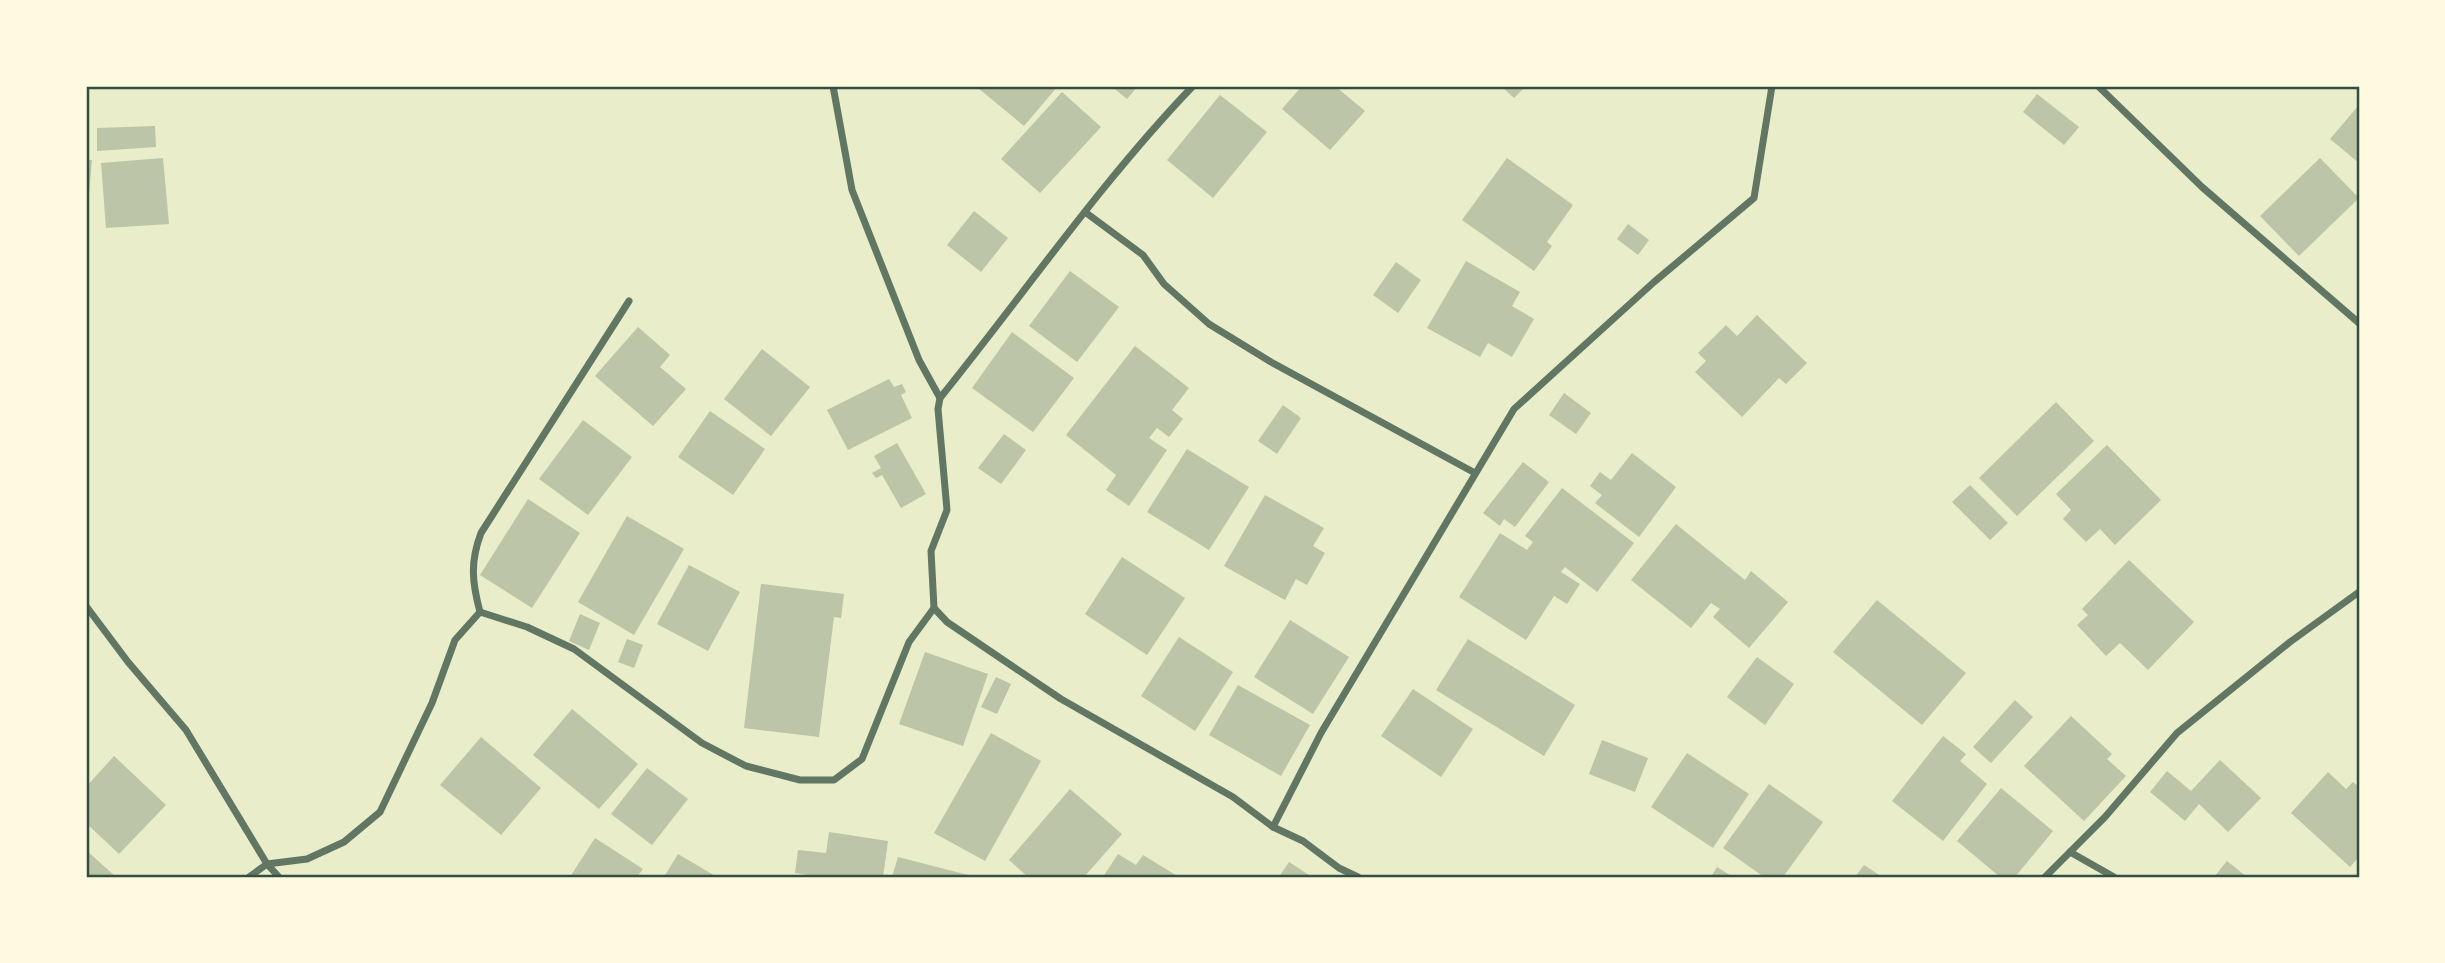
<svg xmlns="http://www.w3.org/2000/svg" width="2445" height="963" font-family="'Work Sans',sans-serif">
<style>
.building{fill:#bcc5a7}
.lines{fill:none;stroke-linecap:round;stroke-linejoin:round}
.minor{stroke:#617663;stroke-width:7}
.neatline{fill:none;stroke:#344e41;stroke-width:2.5}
</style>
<rect width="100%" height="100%" fill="#e9edc9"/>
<g class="building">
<polygon points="980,86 1058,86 1024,126 978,88"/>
<polygon points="1111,86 1138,86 1127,99"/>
<polygon points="1302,86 1335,86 1365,111 1330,150 1282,109"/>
<polygon points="1501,86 1526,86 1514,98"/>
<polygon points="1062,92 1101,127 1040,193 1001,159"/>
<polygon points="2037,94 2079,127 2064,145 2023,112"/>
<polygon points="1220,95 1267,132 1213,198 1167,160"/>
<polygon points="2359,105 2359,163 2330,139"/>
<polygon points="155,126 156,147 97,151 97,128"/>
<polygon points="163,158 169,224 106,228 101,163"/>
<polygon points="1507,158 1573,205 1547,242 1552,246 1534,271 1462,220"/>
<polygon points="2320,158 2359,198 2299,256 2260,216"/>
<polygon points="86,160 92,160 88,205 86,205"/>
<polygon points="974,211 1008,238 981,272 947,245"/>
<polygon points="1628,224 1649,240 1638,255 1617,239"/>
<polygon points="1466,261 1520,292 1512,306 1534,319 1512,357 1488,343 1480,357 1427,328"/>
<polygon points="1396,262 1421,280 1398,313 1373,295"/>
<polygon points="1070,271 1119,307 1077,362 1029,326"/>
<polygon points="1757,315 1807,363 1786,384 1779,378 1742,417 1695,372 1706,361 1698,353 1726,325 1737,336"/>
<polygon points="638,327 670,355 660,367 686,389 653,426 595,376"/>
<polygon points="1012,332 1074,378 1033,432 972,388"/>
<polygon points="1135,346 1189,388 1172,410 1183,419 1169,437 1157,428 1149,438 1167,450 1129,506 1106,490 1116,475 1066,435"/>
<polygon points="762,349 810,387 771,436 724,399"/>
<polygon points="889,379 894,387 902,384 906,392 901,395 912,418 848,450 827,410"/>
<polygon points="1564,393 1591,413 1576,434 1549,415"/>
<polygon points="2056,402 2094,441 2017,516 1979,478"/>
<polygon points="1283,405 1301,418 1277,454 1258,441"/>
<polygon points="710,411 765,449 733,495 678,457"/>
<polygon points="583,420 632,457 588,515 539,479"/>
<polygon points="1004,434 1026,450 1001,484 978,468"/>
<polygon points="897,443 926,494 901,508 882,475 876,478 872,473 881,468 874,456"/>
<polygon points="2107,445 2161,500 2115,545 2100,529 2086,542 2063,519 2071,510 2056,494"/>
<polygon points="1187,449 1249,487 1209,550 1147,512"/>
<polygon points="1632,453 1676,487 1639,537 1595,503 1602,495 1590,486 1600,472 1611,480"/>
<polygon points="1523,462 1549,482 1515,527 1504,519 1500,526 1483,513"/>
<polygon points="1970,485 2008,523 1990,540 1952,502"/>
<polygon points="1562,488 1634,543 1597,592 1565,567 1561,572 1580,584 1567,604 1554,596 1526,640 1459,597 1500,533 1527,550 1533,542 1525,536"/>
<polygon points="1265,495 1324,528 1313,546 1325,553 1307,585 1296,579 1285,600 1224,566"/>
<polygon points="528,499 580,533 532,608 480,575"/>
<polygon points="627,516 684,549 634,635 578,602"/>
<polygon points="1676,524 1745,580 1751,571 1788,602 1749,648 1713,617 1720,609 1711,603 1691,628 1631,580"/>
<polygon points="1122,557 1185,598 1147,655 1085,614"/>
<polygon points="2129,560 2194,622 2148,670 2120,643 2106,656 2077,625 2088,615 2082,609"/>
<polygon points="689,565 740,592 708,651 657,624"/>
<polygon points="761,584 844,594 841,618 834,617 819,737 744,728"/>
<polygon points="1877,600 1966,673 1922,725 1833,652"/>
<polygon points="580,614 600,623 589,650 569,641"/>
<polygon points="1290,620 1349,657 1313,714 1254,677"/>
<polygon points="1179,637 1233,672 1195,731 1141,696"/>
<polygon points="627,639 643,645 634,668 618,662"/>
<polygon points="1468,639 1575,705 1544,756 1436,690"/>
<polygon points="925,652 988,674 963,746 899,724"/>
<polygon points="1757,657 1794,684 1765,725 1727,697"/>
<polygon points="996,677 1011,684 997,714 981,707"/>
<polygon points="1238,685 1310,725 1281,776 1209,735"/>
<polygon points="1413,689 1473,729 1441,777 1381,736"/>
<polygon points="2015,700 2033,717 1991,763 1973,747"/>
<polygon points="572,709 638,764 599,809 533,755"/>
<polygon points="2071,716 2112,754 2107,759 2126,776 2084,821 2024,766"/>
<polygon points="991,733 1041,761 985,861 934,833"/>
<polygon points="1943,736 1966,754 1960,761 1987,784 1943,841 1892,801"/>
<polygon points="481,737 541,788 501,835 440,785"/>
<polygon points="1602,740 1648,758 1635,792 1589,774"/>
<polygon points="1687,753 1749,794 1713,848 1651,807"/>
<polygon points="114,756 166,805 119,854 86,823 86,787"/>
<polygon points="2220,760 2261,798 2228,832 2199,804 2185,821 2150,792 2167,771 2191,791"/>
<polygon points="647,768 688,799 652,845 611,814"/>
<polygon points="2328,772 2346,789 2353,782 2359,787 2359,857 2350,867 2291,813"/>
<polygon points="1769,784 1823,822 1783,877 1764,877 1723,848"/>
<polygon points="2001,788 2053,831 2015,877 2000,877 1957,841"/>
<polygon points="1070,789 1122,834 1084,877 1028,877 1009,860"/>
<polygon points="829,832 888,841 883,877 822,877 795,873 798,850 826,853"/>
<polygon points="595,838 643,869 637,877 570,877"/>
<polygon points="86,850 116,877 86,877"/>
<polygon points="678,854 717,877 664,877"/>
<polygon points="1118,854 1136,865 1143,855 1179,877 1103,877"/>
<polygon points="898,857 972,876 972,877 892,877"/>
<polygon points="2227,861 2247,877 2214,877"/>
<polygon points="1289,862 1312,877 1279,877"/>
<polygon points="1864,865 1882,877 1855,877"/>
<polygon points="1717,867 1733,877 1711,877"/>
</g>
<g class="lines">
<g class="minor">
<polyline points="833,86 852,190 919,360 940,398"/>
<path d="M1193,86c-93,97 -169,208 -253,312l-2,11 9,101 -16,41 3,57 13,14 114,77 172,98 40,30 30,14 36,27 19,9"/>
<polyline points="2098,86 2202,187 2359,323"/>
<polyline points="1085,212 1143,255 1164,284 1209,324 1271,362 1475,473"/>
<polyline points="86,606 128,662 186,730 267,864 279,877"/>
<polyline points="480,612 527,627 574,649 702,743 746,766 800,780 834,780 862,759 909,642 934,608"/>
<path d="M480,612c-8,-30 -10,-50 1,-79l148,-232"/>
<polyline points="1273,827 1321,733 1514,409 1654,282 1754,198 1772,86"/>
<polyline points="2070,852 2114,877"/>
<polyline points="249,877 267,864 307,859 344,842 380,812 432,703 455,640 480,612"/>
<polyline points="2045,877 2105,817 2177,733 2290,642 2359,592"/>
</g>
</g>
<rect width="2445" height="963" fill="none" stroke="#fefae0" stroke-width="175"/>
<rect x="88" y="88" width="2270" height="788" class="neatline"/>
</svg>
